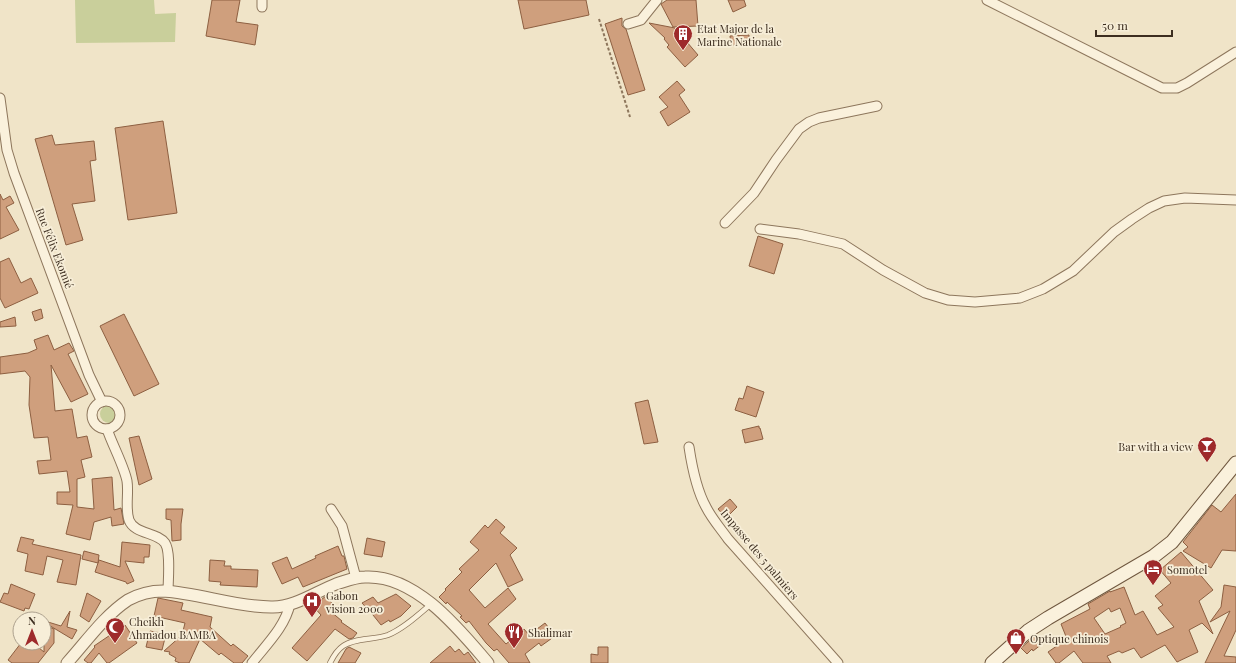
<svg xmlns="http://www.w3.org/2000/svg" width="1236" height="663" font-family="'Playfair Display',serif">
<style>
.green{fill:#c9cf9b}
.building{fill:#cf9f7d;stroke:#8d5f41;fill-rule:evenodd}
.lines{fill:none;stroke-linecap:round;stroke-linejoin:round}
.service-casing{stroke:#8d765c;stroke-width:6}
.minor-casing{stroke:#8d765c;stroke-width:11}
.tertiary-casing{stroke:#8d765c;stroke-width:13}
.secondary-casing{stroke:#6f573f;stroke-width:15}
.path{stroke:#8d765c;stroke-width:2;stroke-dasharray:3 2;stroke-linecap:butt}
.service{stroke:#faf1dc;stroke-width:4.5}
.minor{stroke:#faf1dc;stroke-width:9}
.tertiary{stroke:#faf1dc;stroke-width:11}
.secondary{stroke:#faf1dc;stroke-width:13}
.labels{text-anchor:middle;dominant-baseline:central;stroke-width:3.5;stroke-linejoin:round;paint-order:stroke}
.poi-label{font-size:11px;fill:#3d2e20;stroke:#f7eed8;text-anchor:start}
.street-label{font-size:11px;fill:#3d2e20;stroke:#f7eed8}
</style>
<rect width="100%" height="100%" fill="#f0e4c8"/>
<g class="green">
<polygon points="75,0 154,0 155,14 176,13 175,42 76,43"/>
<circle cx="109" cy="414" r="9"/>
</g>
<g class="building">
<polygon points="212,0 240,0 236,22 258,25 255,45 206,36"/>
<polygon points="518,0 586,0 589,15 524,29"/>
<polygon points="667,0 696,0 698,26 673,27 661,4"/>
<polygon points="728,0 744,0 746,6 733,12"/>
<polygon points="622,18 622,26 626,29 645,90 628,95 605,24"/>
<polygon points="649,23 675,28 698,55 685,67 667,47 669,45 664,39 665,38"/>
<polygon points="749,35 749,45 731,45 730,36"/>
<polygon points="677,81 685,90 679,95 690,112 668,126 660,112 668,107 659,97"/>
<polygon points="163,121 177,213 128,220 115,128"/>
<polygon points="52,135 55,145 94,141 96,160 90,161 95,201 72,204 83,240 66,245 35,139"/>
<polygon points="0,194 3,200 10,196 14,203 6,207 19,230 0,239"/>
<polygon points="758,236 783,244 774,274 749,266"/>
<polygon points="9,258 21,283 31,278 38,293 5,308 0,298 0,262"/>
<polygon points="41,309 43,318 35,321 32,312"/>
<polygon points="124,314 159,384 134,396 100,326"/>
<polygon points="15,317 16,326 0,327 0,322"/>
<polygon points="48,335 54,350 69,343 74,351 68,354 88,394 71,402 51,365 55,411 72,409 77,438 87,436 92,457 81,460 85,477 77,479 77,507 94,509 92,479 112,477 114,510 121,508 124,524 112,526 111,517 94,522 90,540 66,534 73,505 57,504 57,492 70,492 67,471 39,474 37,461 51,460 48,437 34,438 29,405 30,377 25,371 0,374 0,357 28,353 37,349 34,340"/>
<polygon points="747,386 764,392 756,417 735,410 739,398 743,399"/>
<polygon points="648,400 658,442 644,444 635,403"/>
<polygon points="759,426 759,428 760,428 763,439 745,443 742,430"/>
<polygon points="139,436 152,479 139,485 129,438"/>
<polygon points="1236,494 1236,551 1222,550 1211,568 1183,551 1188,547 1183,542 1212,505 1221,512"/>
<polygon points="730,499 737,507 726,518 718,509"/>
<polygon points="166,509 183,509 181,524 181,540 172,541 171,520 166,519"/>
<polygon points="496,519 505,527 500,533 517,548 510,555 523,580 508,587 496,563 469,590 485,608 508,588 516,599 488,624 506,644 524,629 529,635 545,623 555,636 541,646 539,643 525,654 530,663 509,663 497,649 494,651 486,643 469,621 466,623 460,617 462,616 447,602 446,604 439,597 446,590 445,589 462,572 459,569 479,550 470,542 485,525 488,528"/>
<polygon points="21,537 34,540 32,544 81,555 76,585 57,582 63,560 47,556 43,575 25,571 28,554 17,551"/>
<polygon points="367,538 385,542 382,557 364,554"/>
<polygon points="122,542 150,545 149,557 144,557 144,563 125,561 134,581 127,584 126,582 95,572 99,560 120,567"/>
<polygon points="338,546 342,556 344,556 347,569 303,587 298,577 282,584 272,563 287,557 292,569 316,558 315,556"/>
<polygon points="84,551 99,555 98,563 82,559"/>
<path d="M1181,552l32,38 -14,11 14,33 -11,-11 -13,7 9,22 -21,10 -12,-17 -24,13 -7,-10 -12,5 -3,-2 -12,5 4,7h-28l-9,-12 -15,12h-3l-8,-11 19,-13 -6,-15 29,-15 -2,-5 22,-13v1l14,-5 11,28 8,-4 14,24 17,-8 -16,-19 5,-3 -8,-9 16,-13 -11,-13zM1109,608l2,4 9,-4 6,15 -6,3 1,1 -16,7 -11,-16z"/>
<polygon points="210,560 225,561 224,566 231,566 231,569 258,570 257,587 220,585 221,582 209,581"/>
<polygon points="11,584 35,594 29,609 25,608 24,611 0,602 4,593 8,594"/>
<polygon points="1224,585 1236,587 1236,630 1224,656 1236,657 1236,663 1205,663 1230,611 1210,622 1221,607"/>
<polygon points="87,593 101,601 89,622 80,616"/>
<polygon points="396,594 411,606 401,616 390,622 389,620 381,625 373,615 362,603 373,597 378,603"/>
<polygon points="326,596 335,607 330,611 342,621 341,622 357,633 353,638 349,639 335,629 307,661 292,648 321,615 313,606"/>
<polygon points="158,598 183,603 181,610 212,617 210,627 231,646 233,644 248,656 242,663 234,663 221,653 219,655 200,639 189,663 180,663 175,661 176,658 169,654 170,652 164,651 182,635 185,623 154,616"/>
<polygon points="70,611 67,627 77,630 72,639 47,624 48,622 61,626"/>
<polygon points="125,625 137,643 109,663 107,663 99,653 91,663 88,663 84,660 95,647 94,646"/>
<polygon points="47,626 54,629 54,643 38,663 12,663 8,660 21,643 33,643 44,652 44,632 45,632"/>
<polygon points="150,631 166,634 162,650 146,647"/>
<polygon points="1035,636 1042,644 1033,651 1032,649 1027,654 1021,648"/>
<polygon points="450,646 455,652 459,649 464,655 468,652 476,663 430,663"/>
<polygon points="349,647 361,653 355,663 338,663 346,649"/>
<polygon points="598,647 608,647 608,663 591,663 591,654 598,655"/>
</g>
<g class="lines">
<g class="service-casing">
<path id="service" d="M330,663c3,-6 7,-13 13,-17 11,-8 31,-6 45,-11 15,-6 30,-20 43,-31"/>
</g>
<g class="minor-casing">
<g id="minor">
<polyline points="987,0 1162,88 1177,88 1187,83 1236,52"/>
<polyline points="262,7 262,0"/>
<polyline points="628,24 641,20 657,0"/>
<polyline points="0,98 7,150 14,173 89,375 102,402"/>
<polyline points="725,223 754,193 776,160 799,129 809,122 819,118 877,106"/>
<polyline points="760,229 799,234 843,244 883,270 925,293 948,300 975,302 1020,298 1043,289 1073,271 1114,232 1132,219 1149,208 1164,201 1185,198 1236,200"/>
<circle cx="106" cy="415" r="14"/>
<path d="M107,429c5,15 17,37 20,52 2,12 -2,27 2,39 5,14 28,12 36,23 6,9 3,38 3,49"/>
<path d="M689,447c3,20 7,42 17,60 6,12 15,22 22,32l110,124"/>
<polyline points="331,509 342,526 356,578"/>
<path d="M252,663c14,-18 33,-36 38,-59"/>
</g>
</g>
<g class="tertiary-casing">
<path id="tertiary" d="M67,663c19,-21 37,-47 61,-63 11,-6 23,-9 35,-9 36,2 72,16 108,16 22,1 45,-15 65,-23 10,-3 19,-7 29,-7 50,-3 94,52 123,86"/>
</g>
<g class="secondary-casing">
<polyline id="secondary" points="992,663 1028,631 1048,618 1154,556 1172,542 1236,463"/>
</g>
<polyline class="path" points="599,19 630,117"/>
<use href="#service" class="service"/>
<use href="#minor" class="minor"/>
<use href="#tertiary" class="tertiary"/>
<use href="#secondary" class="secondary"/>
</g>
<defs>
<g id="building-pin" transform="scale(1)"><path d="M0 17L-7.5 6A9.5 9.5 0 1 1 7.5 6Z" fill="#9e2a2b" stroke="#f7eed8"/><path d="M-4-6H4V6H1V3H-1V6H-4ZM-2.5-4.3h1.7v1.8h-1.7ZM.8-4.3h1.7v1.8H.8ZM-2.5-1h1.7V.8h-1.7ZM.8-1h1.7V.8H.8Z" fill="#fff"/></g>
<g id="bar-pin" transform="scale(1)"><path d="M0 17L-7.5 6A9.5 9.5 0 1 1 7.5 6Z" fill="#9e2a2b" stroke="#f7eed8"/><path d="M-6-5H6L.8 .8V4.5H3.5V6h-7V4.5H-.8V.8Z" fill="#fff"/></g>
<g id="hotel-pin" transform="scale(1)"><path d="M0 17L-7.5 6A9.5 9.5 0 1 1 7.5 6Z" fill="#9e2a2b" stroke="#f7eed8"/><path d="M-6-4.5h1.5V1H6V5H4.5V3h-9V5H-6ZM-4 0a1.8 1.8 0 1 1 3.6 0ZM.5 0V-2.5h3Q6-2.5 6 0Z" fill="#fff"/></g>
<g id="hospital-pin" transform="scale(1)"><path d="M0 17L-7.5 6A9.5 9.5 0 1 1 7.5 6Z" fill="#9e2a2b" stroke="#f7eed8"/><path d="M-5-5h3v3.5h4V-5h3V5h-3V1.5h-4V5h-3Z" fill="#fff"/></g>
<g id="mosque-pin" transform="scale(1)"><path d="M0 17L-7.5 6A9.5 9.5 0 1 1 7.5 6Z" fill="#9e2a2b" stroke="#f7eed8"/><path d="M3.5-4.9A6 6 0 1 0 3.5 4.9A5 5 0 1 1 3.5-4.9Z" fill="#fff"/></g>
<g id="restaurant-pin" transform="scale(1)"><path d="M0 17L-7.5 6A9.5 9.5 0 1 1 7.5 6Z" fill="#9e2a2b" stroke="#f7eed8"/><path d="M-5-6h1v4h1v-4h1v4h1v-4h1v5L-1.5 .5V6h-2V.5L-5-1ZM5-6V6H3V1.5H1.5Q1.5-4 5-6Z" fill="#fff"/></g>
<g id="shop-pin" transform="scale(1)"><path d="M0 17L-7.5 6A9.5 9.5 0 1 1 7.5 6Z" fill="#9e2a2b" stroke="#f7eed8"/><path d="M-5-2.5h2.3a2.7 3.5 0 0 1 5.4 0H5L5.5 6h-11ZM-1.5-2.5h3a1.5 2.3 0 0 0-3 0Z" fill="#fff"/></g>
</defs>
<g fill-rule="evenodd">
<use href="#building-pin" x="683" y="34"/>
<use href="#bar-pin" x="1207" y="446"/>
<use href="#hotel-pin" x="1153" y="569"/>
<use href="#hospital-pin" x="312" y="601"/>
<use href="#mosque-pin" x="115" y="627"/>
<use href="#restaurant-pin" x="514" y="632"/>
<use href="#shop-pin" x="1016" y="638"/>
</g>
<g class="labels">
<g class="poi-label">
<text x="697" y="28">Etat Major de la<tspan x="697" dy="13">Marine Nationale</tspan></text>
<text x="1193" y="446" text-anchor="end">Bar with a view</text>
<text x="1167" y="569">Somotel</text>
<text x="326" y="595">Gabon<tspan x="326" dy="13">vision 2000</tspan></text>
<text x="129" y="621">Cheikh<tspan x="129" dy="13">Ahmadou BAMBA</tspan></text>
<text x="528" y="632">Shalimar</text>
<text x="1030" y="638">Optique chinois</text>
</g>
<g class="street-label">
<text transform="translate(55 248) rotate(69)">Rue Félix Ekomié</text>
<text transform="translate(760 554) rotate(50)">Impasse des 5 palmiers</text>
</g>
</g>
<g transform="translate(32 631)"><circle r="19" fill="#f7eed8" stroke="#ada18e"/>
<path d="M0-3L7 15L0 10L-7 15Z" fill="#9e2a2b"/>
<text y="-6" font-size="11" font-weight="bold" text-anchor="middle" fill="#3d2e20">N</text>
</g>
<path d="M1096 30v6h76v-6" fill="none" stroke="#3d2e20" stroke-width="2"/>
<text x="1102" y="30" font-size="12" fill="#3d2e20" stroke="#f7eed8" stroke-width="3" paint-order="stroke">50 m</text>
</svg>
